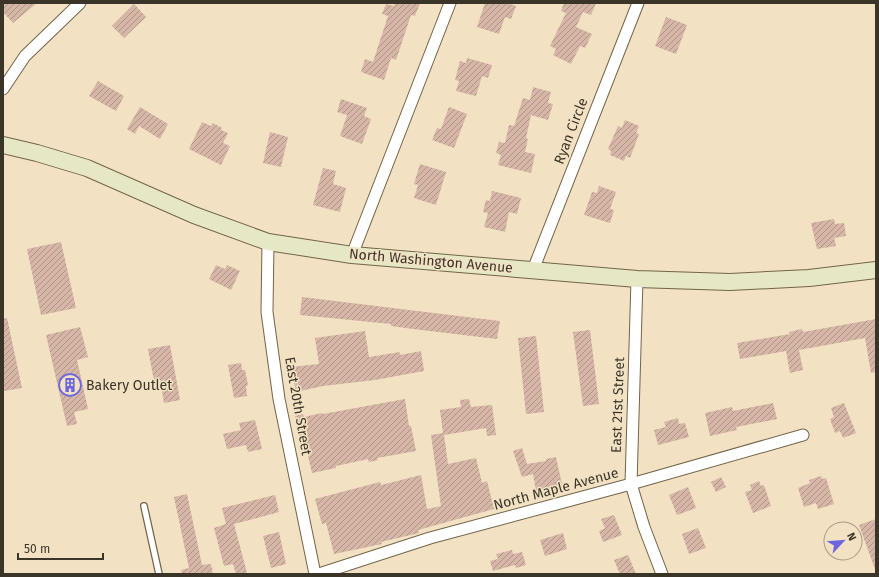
<svg xmlns="http://www.w3.org/2000/svg" width="879" height="577" font-family="'Fira Sans',sans-serif">
<style>
.building{fill:url(#building-hatch)}
.lines{fill:none;stroke-linecap:round;stroke-linejoin:round}
.service-casing{stroke:#73644a;stroke-width:8}
.minor-casing{stroke:#73644a;stroke-width:13}
.secondary-casing{stroke:#73644a;stroke-width:18}
.service{stroke:#fff;stroke-width:5.5}
.minor{stroke:#fff;stroke-width:11}
.secondary{stroke:#e6e8c5;stroke-width:16}
.labels{text-anchor:middle;dominant-baseline:central;stroke-width:3;stroke-linejoin:round;paint-order:stroke}
.street-label{font-size:14px;fill:#3b3529;stroke:#f2e1c3}
.poi-label{font-size:14px;fill:#3b3529;stroke:#f2e1c3;text-anchor:start}
</style>
<defs>
<pattern id="building-hatch" width="6" height="6" patternUnits="userSpaceOnUse"><rect width="6" height="6" fill="#d6b6a6"/><path d="M-1 1l2-2M0 6l6-6M5 7l2-2" fill="none" stroke="#af9587"/></pattern>
</defs>
<rect width="100%" height="100%" fill="#f2e1c3"/>
<g class="building">
<polygon points="3,3 37,3 13,23 3,12"/>
<polygon points="395,3 420,3 415,16 411,15 396,60 391,58 384,80 361,72 365,59 373,62 388,16 382,14 386,4 394,6"/>
<polygon points="485,3 507,3 516,6 511,19 505,17 499,34 477,27"/>
<polygon points="564,3 596,3 591,15 583,12 576,27 592,34 585,48 580,46 571,64 553,55 556,49 550,46 566,13 561,11"/>
<polygon points="134,4 146,17 124,38 112,26"/>
<polygon points="666,17 687,25 676,54 655,46"/>
<polygon points="467,58 492,65 488,78 482,76 476,96 456,91 459,81 455,80 460,61 466,63"/>
<polygon points="98,81 124,96 116,111 89,96"/>
<polygon points="533,87 551,92 548,103 553,104 548,120 531,115 526,138 528,139 525,152 535,154 531,173 498,165 501,155 496,153 499,142 505,143 509,125 514,126 523,98 530,100"/>
<polygon points="341,99 367,108 364,116 371,119 362,144 340,136 347,115 337,112"/>
<polygon points="140,107 168,124 160,139 139,126 135,134 127,129"/>
<polygon points="449,107 467,114 454,148 432,140 437,128 441,129"/>
<polygon points="625,120 639,126 636,133 639,134 630,158 626,156 624,161 610,155 611,151 608,149 618,126 622,128"/>
<polygon points="202,122 211,126 213,123 222,128 221,130 228,133 223,143 230,146 221,165 189,149"/>
<polygon points="270,132 288,137 281,167 263,163"/>
<polygon points="420,164 446,172 436,205 414,198 418,185 414,184"/>
<polygon points="323,168 336,171 333,184 346,188 340,212 313,205"/>
<polygon points="599,186 616,192 610,209 614,210 610,223 584,215 592,192 597,193"/>
<polygon points="492,191 521,198 517,214 509,212 505,232 484,227 488,213 483,212 486,200 490,201"/>
<polygon points="834,219 835,224 844,223 846,236 834,238 836,246 817,249 811,223"/>
<polygon points="61,242 76,308 41,315 27,249"/>
<polygon points="216,265 225,269 227,265 240,271 231,290 209,279"/>
<polygon points="302,297 500,321 497,339 413,329 391,326 391,324 300,315"/>
<polygon points="7,318 22,388 4,391 3,319"/>
<polygon points="876,319 876,372 871,373 865,338 799,350 803,370 790,373 786,351 740,359 737,343 790,334 789,332 802,329 803,332"/>
<polygon points="80,327 88,357 77,360 88,409 74,412 77,424 67,426 46,335"/>
<polygon points="590,330 599,404 583,406 573,332"/>
<polygon points="365,331 369,357 400,352 400,355 421,351 424,371 375,380 323,386 296,392 291,367 319,364 315,338"/>
<polygon points="536,336 544,412 526,414 518,338"/>
<polygon points="170,345 180,400 164,403 160,380 154,381 148,349"/>
<polygon points="241,363 242,370 245,370 248,385 246,386 247,396 234,398 228,365"/>
<polygon points="405,399 409,426 411,426 416,451 377,458 378,460 369,462 368,459 336,466 336,468 312,473 304,439 300,440 295,416 303,414 304,417 322,413 323,414"/>
<polygon points="469,399 471,407 492,405 496,435 487,436 486,428 444,435 448,464 476,458 482,483 487,481 494,509 418,530 419,533 381,542 382,544 334,554 326,523 322,524 315,499 380,482 381,485 421,475 427,509 441,506 431,435 443,433 440,410 461,407 460,400"/>
<polygon points="773,403 777,419 736,427 737,430 710,436 705,413 732,407 733,411"/>
<polygon points="844,403 856,433 843,438 840,431 835,433 830,419 834,417 831,408"/>
<polygon points="678,418 679,424 685,423 689,437 658,445 654,430 666,427 664,422"/>
<polygon points="255,420 262,449 248,452 246,445 227,449 223,434 241,430 239,423"/>
<polygon points="522,448 527,464 546,461 546,459 556,457 563,489 537,496 533,474 522,477 513,451"/>
<polygon points="821,476 822,479 826,478 834,504 818,509 816,503 804,507 798,488 810,483 809,480"/>
<polygon points="721,477 726,487 716,492 711,482"/>
<polygon points="759,481 761,486 764,485 771,506 753,513 745,492 752,490 750,485"/>
<polygon points="688,487 696,508 677,515 669,495"/>
<polygon points="187,494 202,565 211,564 213,574 182,574 181,570 189,568 174,497"/>
<polygon points="275,495 279,512 234,524 247,573 236,574 233,564 224,566 214,528 226,524 222,508"/>
<polygon points="614,515 622,535 603,542 599,531 605,528 601,519"/>
<polygon points="876,519 876,569 875,569 859,525"/>
<polygon points="698,528 706,548 689,554 682,534"/>
<polygon points="279,532 286,564 271,568 263,536"/>
<polygon points="563,533 567,549 545,556 540,540"/>
<polygon points="512,550 513,554 522,552 526,565 516,568 515,565 493,571 490,561 498,559 496,554"/>
<polygon points="628,555 636,574 620,574 614,560"/>
</g>
<g class="lines">
<g class="service-casing">
<polyline id="service" points="144,506 159,574"/>
</g>
<g class="minor-casing">
<g id="minor">
<polyline points="3,89 25,56 80,3"/>
<polyline points="268,242 267,312 279,399 315,574"/>
<polyline points="352,255 450,3"/>
<polyline points="533,270 638,3"/>
<polyline points="637,279 631,484 644,527 662,574"/>
<polyline points="319,574 430,538 631,484 803,435"/>
</g>
</g>
<g class="secondary-casing">
<polyline id="secondary" points="3,145 37,153 87,168 194,215 268,242 352,255 637,279 730,282 809,278 876,270"/>
</g>
<use href="#service" class="service"/>
<use href="#minor" class="minor"/>
<use href="#secondary" class="secondary"/>
</g>
<defs>
<g id="building-ring" transform="scale(1.15)"><circle r="9.5" fill="#f2e1c3" stroke="#6c65df" stroke-width="1.5"/><path d="M-4-6H4V6H1V3H-1V6H-4ZM-2.5-4.3h1.7v1.8h-1.7ZM.8-4.3h1.7v1.8H.8ZM-2.5-1h1.7V.8h-1.7ZM.8-1h1.7V.8H.8Z" fill="#6c65df"/></g>
</defs>
<g fill-rule="evenodd">
<use href="#building-ring" x="70" y="385"/>
</g>
<g class="labels">
<g class="street-label">
<text transform="translate(571 131) rotate(-69)">Ryan Circle</text>
<text transform="translate(431 261) rotate(5)">North Washington Avenue</text>
<text transform="translate(618 405) rotate(-88)">East 21st Street</text>
<text transform="translate(298 406) rotate(80)">East 20th Street</text>
<text transform="translate(556 489) rotate(-15)">North Maple Avenue</text>
</g>
<g class="poi-label">
<text x="86" y="385">Bakery Outlet</text>
</g>
</g>
<rect width="879" height="577" fill="none" stroke="#3b3529" stroke-width="8"/>
<g transform="translate(843 541) rotate(64)"><circle r="19" fill="#f2e1c3" stroke="#a99c85"/>
<path d="M0-3L7 15L0 10L-7 15Z" fill="#6c65df"/>
<text y="-6" font-size="11" font-weight="bold" text-anchor="middle" fill="#3b3529">N</text>
</g>
<path d="M18 553v6h85v-6" fill="none" stroke="#3b3529" stroke-width="2"/>
<text x="24" y="553" font-size="12" fill="#3b3529" stroke="#f2e1c3" stroke-width="3" paint-order="stroke">50 m</text>
</svg>
